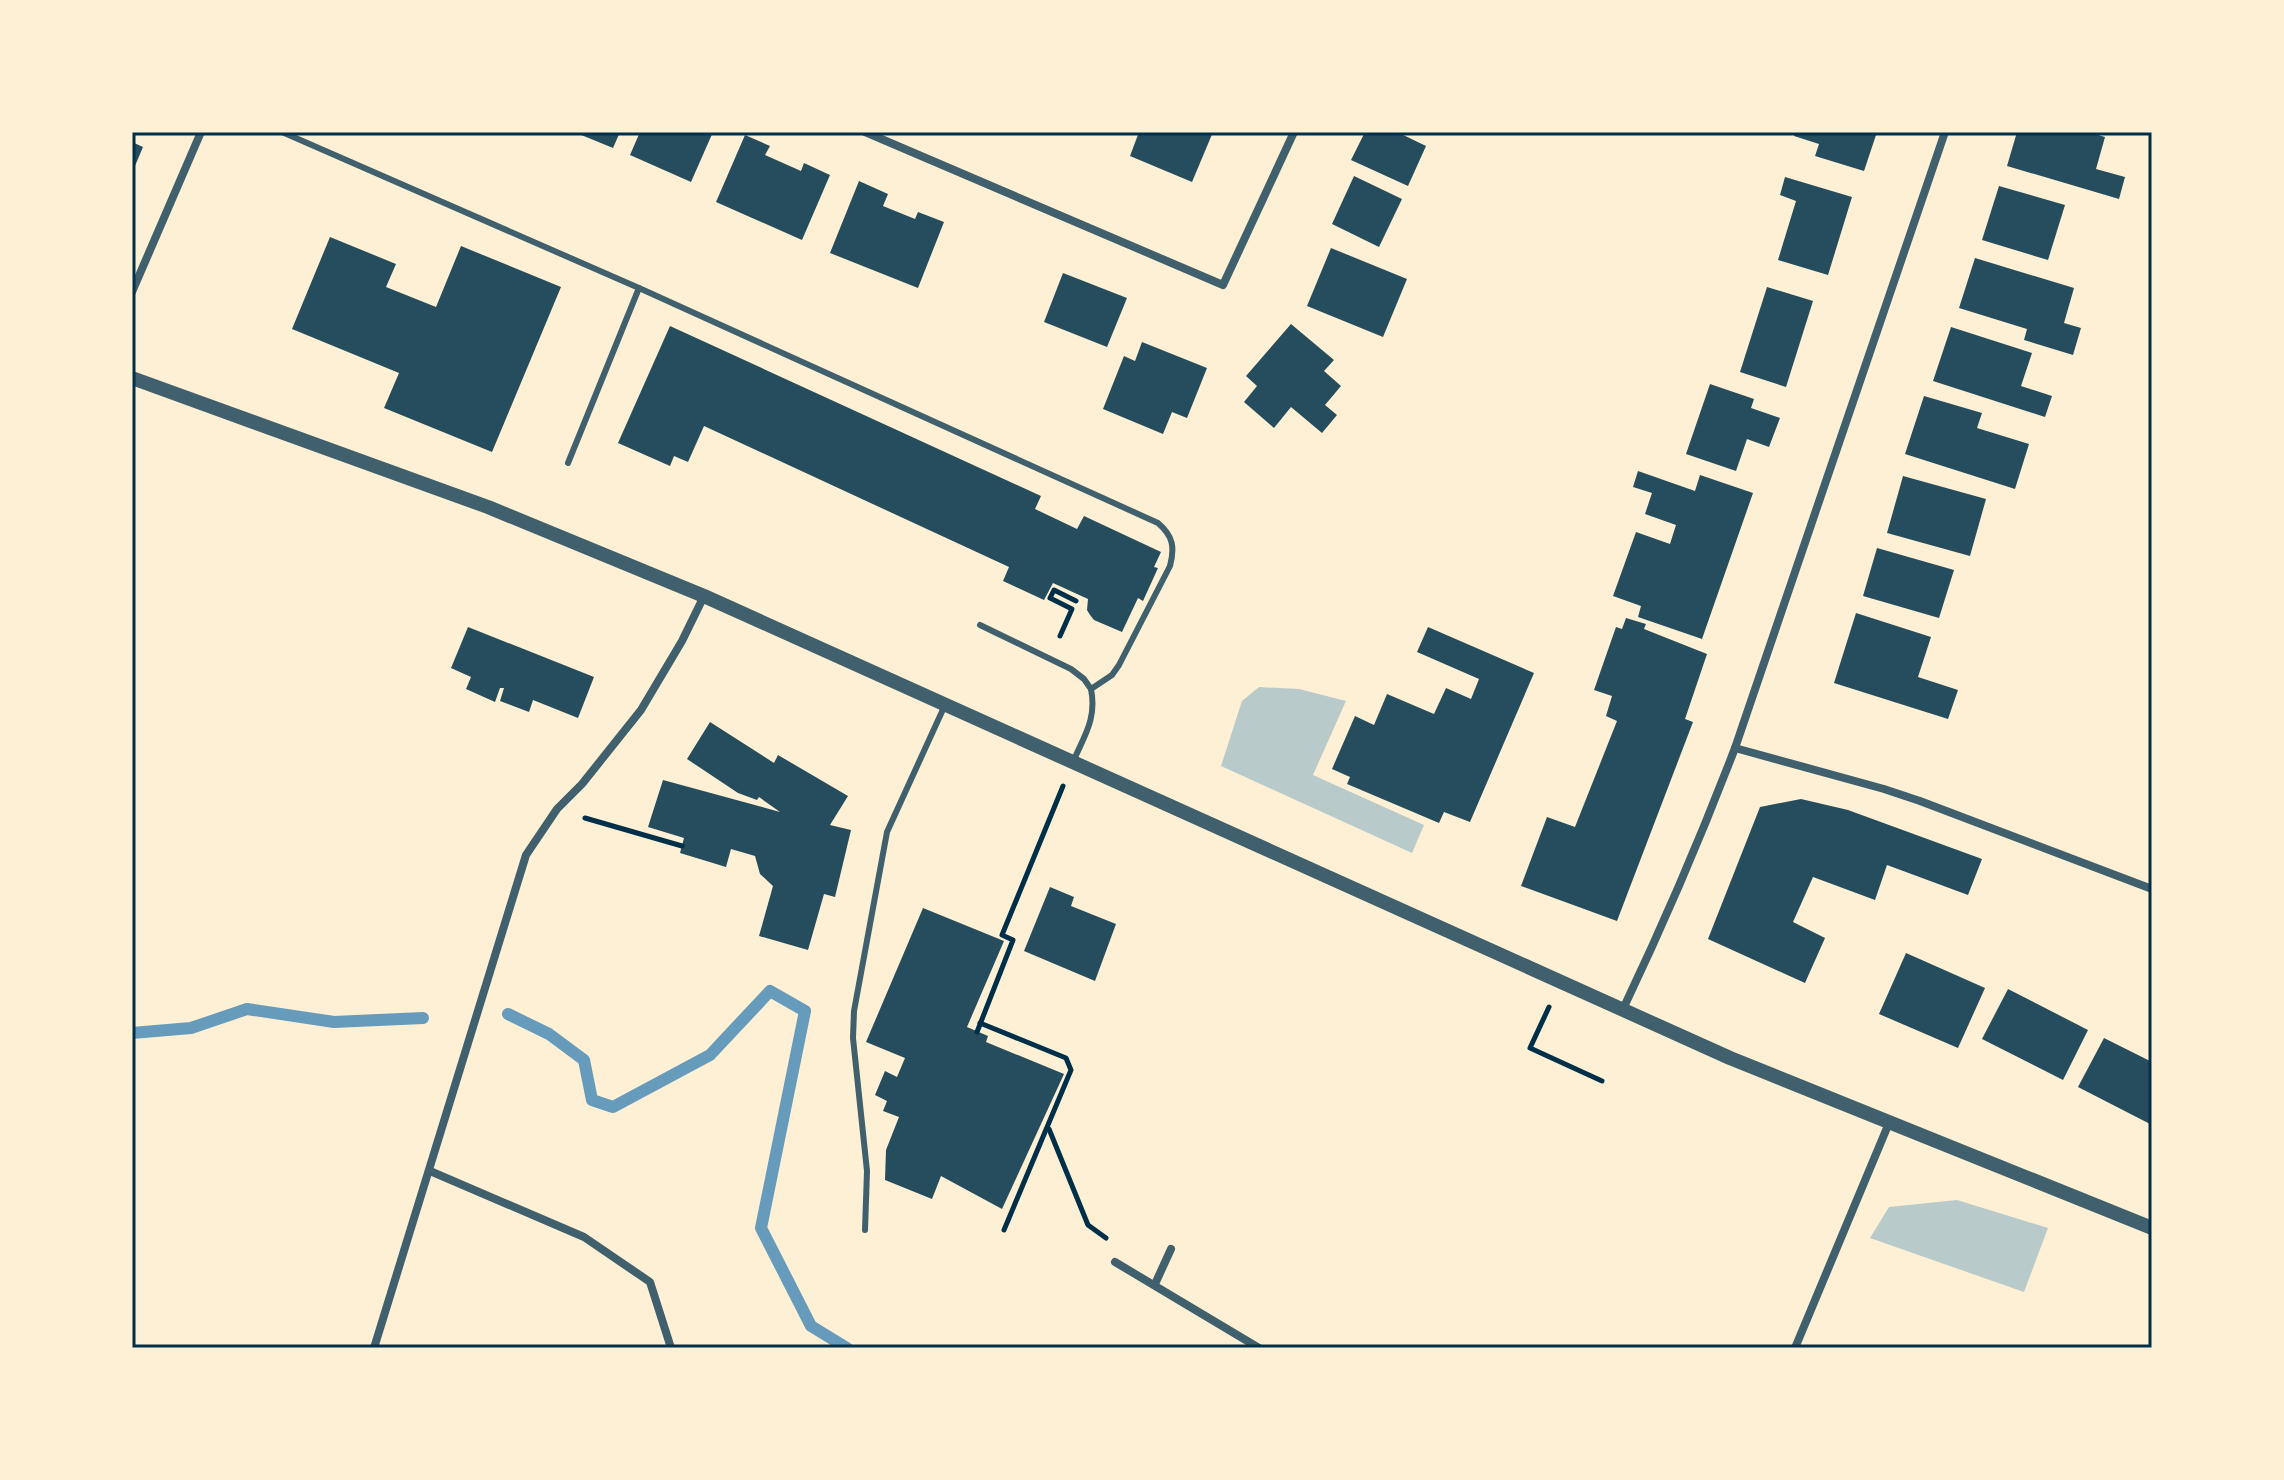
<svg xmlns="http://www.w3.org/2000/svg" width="2284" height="1480" font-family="'Fira Sans Condensed',sans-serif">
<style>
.green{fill:#b9caca}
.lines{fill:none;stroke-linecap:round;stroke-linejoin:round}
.stream{stroke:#669bbc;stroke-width:12}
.building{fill:#264d5e}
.path{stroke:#003049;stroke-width:5}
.service{stroke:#3f606c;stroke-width:6}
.minor{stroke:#3f606c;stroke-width:8}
.tertiary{stroke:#3f606c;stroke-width:14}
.neatline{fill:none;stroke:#003049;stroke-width:3}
</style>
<rect width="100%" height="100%" fill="#fdf0d5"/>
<g class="green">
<polygon points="1259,687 1299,689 1346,701 1313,775 1424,825 1412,853 1221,766 1242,701"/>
<polygon points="1957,1200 2048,1228 2024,1292 1870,1238 1889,1207"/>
</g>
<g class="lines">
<g class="stream">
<polyline points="508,1014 549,1034 584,1060 592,1100 613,1107 710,1055 770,991 805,1011 761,1228 811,1326 847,1348"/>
<polyline points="132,1033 191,1028 247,1009 334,1022 423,1018"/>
</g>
</g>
<g class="building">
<polygon points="574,132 620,132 613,148"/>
<polygon points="640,132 713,132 691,182 630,155"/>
<polygon points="1139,132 1213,132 1192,182 1130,156"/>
<polygon points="1365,132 1397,132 1426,146 1408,186 1351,160"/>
<polygon points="1795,132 1877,132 1864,171 1815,156 1819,144 1794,136"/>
<polygon points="2017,132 2088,132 2105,137 2096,169 2125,177 2119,199 2007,166"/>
<polygon points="745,135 770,146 765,155 801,171 804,163 830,175 802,240 716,202"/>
<polygon points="132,142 143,147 132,173"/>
<polygon points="1354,176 1402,199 1379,247 1332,224"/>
<polygon points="1785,177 1852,197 1828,275 1778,260 1796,201 1780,195"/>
<polygon points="859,181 888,194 883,206 915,219 918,212 944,222 918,288 830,253"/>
<polygon points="1999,186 2065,205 2048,260 1982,240"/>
<polygon points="330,237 396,264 386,287 436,307 461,246 561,287 492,452 384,408 399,373 292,329"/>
<polygon points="1331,248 1407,279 1383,337 1307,306"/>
<polygon points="1975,258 2074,288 2064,323 2081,328 2073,355 2024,340 2027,329 1959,308"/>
<polygon points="1063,273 1127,298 1107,347 1044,322"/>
<polygon points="1767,287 1813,301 1786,387 1740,372"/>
<polygon points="1291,324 1334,360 1324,371 1341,386 1325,405 1337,415 1322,433 1291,407 1274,428 1244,402 1257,386 1246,376"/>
<polygon points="670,326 1041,496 1035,509 1077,529 1084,516 1161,552 1154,567 1158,568 1143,601 1138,598 1122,632 1094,620 1090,615 1087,610 1088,599 1053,583 1044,600 1003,581 1009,567 704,426 688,462 674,456 670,466 618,443"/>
<polygon points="1951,327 2032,353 2021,386 2052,396 2045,417 1933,381"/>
<polygon points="1142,342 1207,368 1187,418 1172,412 1163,434 1103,409 1124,356 1135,361"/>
<polygon points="1710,384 1754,399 1751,408 1780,418 1769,447 1747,439 1736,471 1686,454"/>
<polygon points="1924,396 1982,413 1977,428 2029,444 2015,489 1905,454"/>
<polygon points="1638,471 1695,491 1700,475 1753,493 1702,639 1638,617 1641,606 1613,596 1636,532 1670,544 1676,525 1645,514 1652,493 1633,487"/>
<polygon points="1903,476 1986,499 1970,556 1887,533"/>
<polygon points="1877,548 1954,570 1939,618 1863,596"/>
<polygon points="1856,613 1931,637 1918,677 1958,690 1948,719 1834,683"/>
<polygon points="1626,618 1646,624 1644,629 1707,654 1685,719 1693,722 1617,921 1521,886 1547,817 1575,827 1617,721 1606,716 1612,696 1594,690 1616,627 1622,629"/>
<polygon points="468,627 594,677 578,718 533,700 529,712 500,701 504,688 500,688 495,702 466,689 471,677 451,668"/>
<polygon points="1428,627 1534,673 1470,822 1444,812 1439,823 1347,784 1350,777 1332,769 1355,716 1374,725 1387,694 1434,714 1446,688 1471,699 1479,679 1417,652"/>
<polygon points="710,722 774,763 778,755 848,796 830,825 851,830 835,897 824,894 808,950 759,936 773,886 760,874 755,856 731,849 726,867 680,853 684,838 648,827 663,780 780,812 759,797 757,800 738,793 687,759"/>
<polygon points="1801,799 1848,810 1982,859 1968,895 1887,865 1875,900 1813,877 1793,922 1825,938 1805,983 1708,939 1760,807"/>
<polygon points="1050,887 1074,897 1071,906 1116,924 1095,981 1024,951"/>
<polygon points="923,908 1004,941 967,1027 988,1036 986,1042 1064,1074 1002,1209 941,1176 932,1199 885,1180 886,1150 899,1117 883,1111 887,1101 875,1095 885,1071 897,1077 905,1058 866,1042"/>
<polygon points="1906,953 1985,988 1958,1048 1879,1014"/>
<polygon points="2008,989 2088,1030 2063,1080 1982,1039"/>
<polygon points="2104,1038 2152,1062 2152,1125 2078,1087"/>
</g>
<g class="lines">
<g class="path">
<polyline points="1060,636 1072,609 1050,598 1054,590 1076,601"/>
<polyline points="585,818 682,846"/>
<polyline points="1549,1007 1530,1048 1602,1081"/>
<polyline points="980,1023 1066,1058 1071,1070 1004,1230"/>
<polyline points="977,1032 1013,940 1002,935 1063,786"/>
<polyline points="1049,1129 1088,1225 1106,1238"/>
</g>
<g class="service">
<path d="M282,132l357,156 519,235c15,13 17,24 12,43l-51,99 -7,10 -21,14c6,30 -7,47 -18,73"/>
<polyline points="568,463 639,288"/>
<polyline points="980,625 1071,669 1084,679 1091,689"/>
<polyline points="865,1230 867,1171 853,1038 854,1011 887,832 945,705"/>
</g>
<g class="minor">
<polyline points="865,132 1223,285 1294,132"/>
<polyline points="132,292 201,132"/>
<polyline points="1735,748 1884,789 1920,801 2152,889"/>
<path d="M1623,1009c41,-86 78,-172 112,-261l210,-616"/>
<polyline points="430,1171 584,1237 650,1282 671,1348"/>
<polyline points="1115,1262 1259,1348"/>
<polyline points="1155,1284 1171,1249"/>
<polyline points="374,1348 526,855 557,809 582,784 641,710 682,641 704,596"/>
<polyline points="1795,1348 1889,1123"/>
</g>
<polyline class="tertiary" points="132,378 488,507 704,596 1730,1058 2152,1228"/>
</g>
<rect width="2284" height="1480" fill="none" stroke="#fdf0d5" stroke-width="268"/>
<rect x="134" y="134" width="2016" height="1212" class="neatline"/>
</svg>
